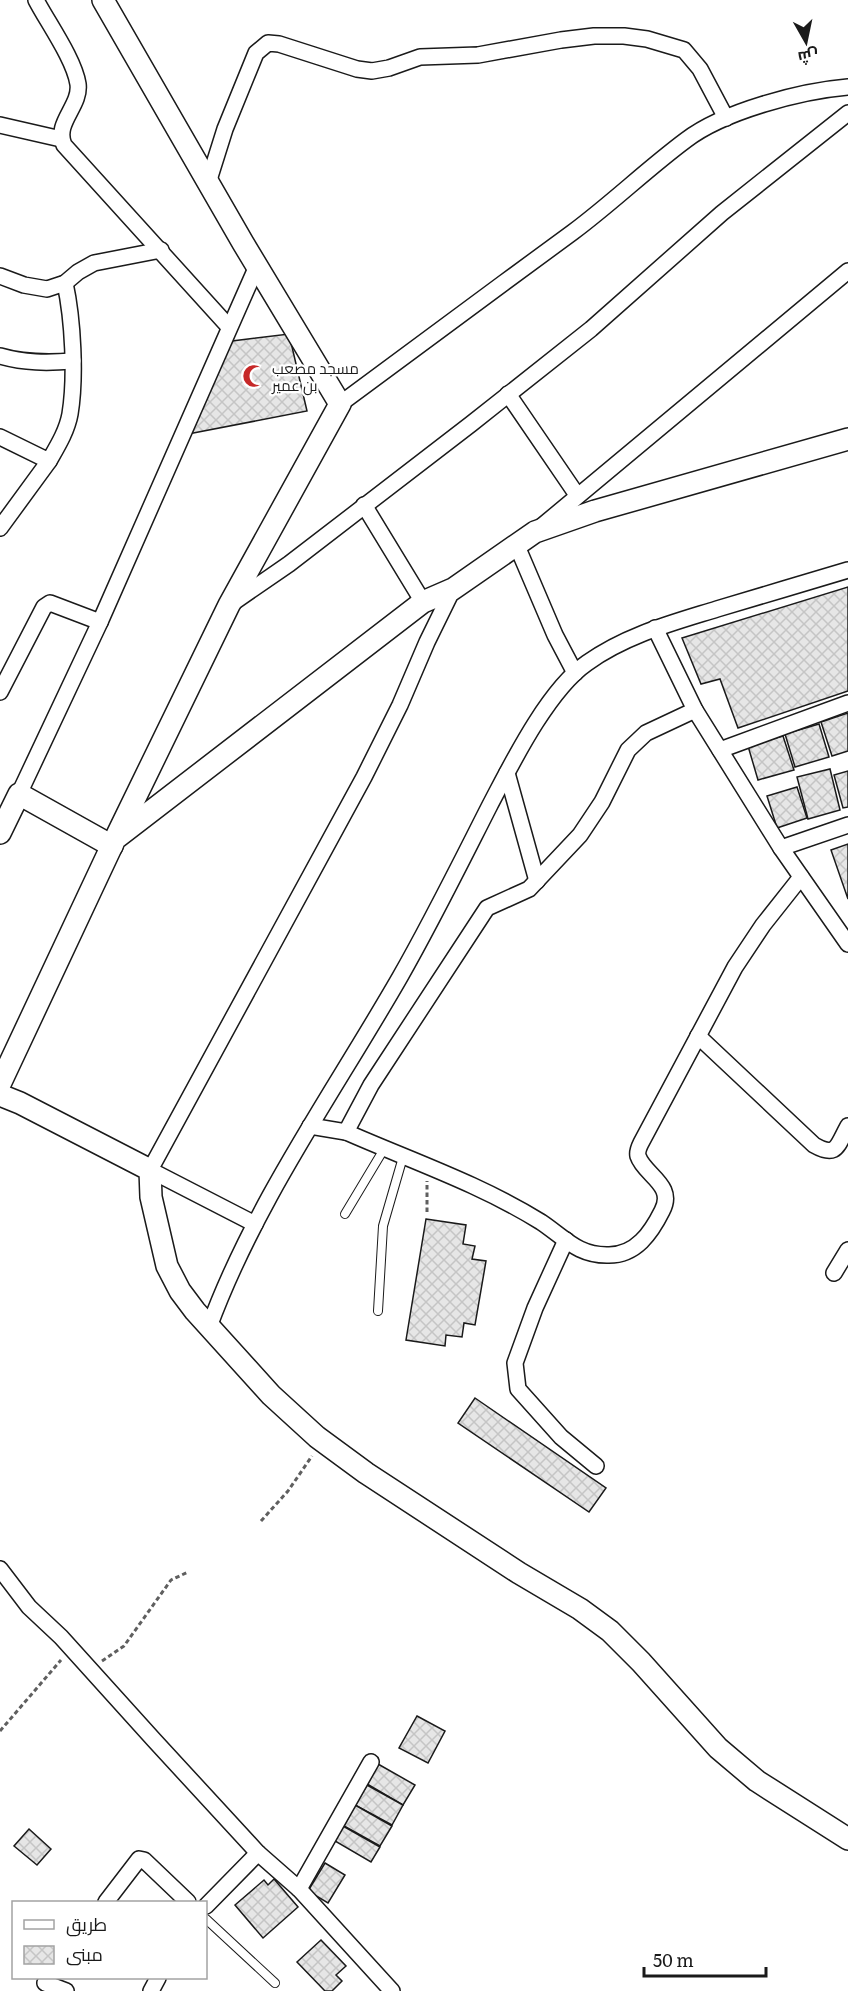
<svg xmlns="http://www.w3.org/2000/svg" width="848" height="1991" font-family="Literata,Cairo,serif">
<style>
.building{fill:url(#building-cross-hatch);stroke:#1a1a1a;stroke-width:1.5}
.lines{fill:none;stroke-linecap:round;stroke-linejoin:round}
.lane-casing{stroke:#1a1a1a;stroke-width:10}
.street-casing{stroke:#1a1a1a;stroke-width:18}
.secondary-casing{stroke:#1a1a1a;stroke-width:24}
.path{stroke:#5f5f5f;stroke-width:3;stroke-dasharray:4.5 3;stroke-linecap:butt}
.lane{stroke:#fff;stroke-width:8}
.street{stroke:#fff;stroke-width:15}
.secondary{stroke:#fff;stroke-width:21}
.labels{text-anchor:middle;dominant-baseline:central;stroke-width:4.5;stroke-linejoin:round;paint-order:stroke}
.poi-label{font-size:15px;fill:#1a1a1a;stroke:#fff;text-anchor:start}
</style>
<defs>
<pattern id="building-cross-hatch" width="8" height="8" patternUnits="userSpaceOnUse" patternTransform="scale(1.5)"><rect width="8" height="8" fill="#e6e6e6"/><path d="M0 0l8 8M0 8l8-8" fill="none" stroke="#c5c5c5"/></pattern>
</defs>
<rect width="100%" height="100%" fill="#fff"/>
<g class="building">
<polygon points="289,334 307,411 183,435 224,342"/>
<polygon points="848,587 848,691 738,728 720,679 701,684 682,638"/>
<polygon points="848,713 848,751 832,756 821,722"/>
<polygon points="819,724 829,757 795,767 785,734"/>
<polygon points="783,736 794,770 758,780 748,746"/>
<polygon points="830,769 840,810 808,819 797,777"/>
<polygon points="848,771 848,807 843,808 834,775"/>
<polygon points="797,787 807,818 777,828 767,796"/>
<polygon points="848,844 848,899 831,850"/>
<polygon points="426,1219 466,1225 463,1244 475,1246 472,1259 486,1261 475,1325 464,1323 462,1337 446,1335 445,1346 406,1340"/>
<polygon points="475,1398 606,1488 589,1512 458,1423"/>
<polygon points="417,1716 445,1731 428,1763 399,1748"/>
<polygon points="378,1764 415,1785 403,1805 367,1784"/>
<polygon points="367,1785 403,1805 392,1825 355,1805"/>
<polygon points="355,1805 392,1826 380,1846 344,1826"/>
<polygon points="343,1826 380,1847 371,1862 335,1841"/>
<polygon points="29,1829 51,1849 37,1865 14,1846"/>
<polygon points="325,1863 345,1875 328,1903 308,1891"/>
<polygon points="274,1879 298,1907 263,1938 235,1905 264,1880 268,1885"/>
<polygon points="321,1940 346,1966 336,1975 342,1981 332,1991 325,1991 297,1962"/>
</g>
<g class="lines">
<g class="lane-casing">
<g id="lane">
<polyline points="345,1214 384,1149"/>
<polyline points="378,1311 383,1226 403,1157"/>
<polyline points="206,1919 275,1983"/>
</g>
</g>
<g class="street-casing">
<g id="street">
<path d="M36,0c12,23 38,59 42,84 3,22 -24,39 -14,61l165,182"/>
<polyline points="0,125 61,139"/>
<polyline points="208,183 225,129 256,53 268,43 279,44 357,69 372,71 389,68 420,57 478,55 561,40 594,36 624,36 647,39 684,50 700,69 726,118"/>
<polyline points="0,276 24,285 47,289 65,283 78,272 94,263 161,250"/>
<path d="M0,356c24,7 47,7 73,5"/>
<polyline points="508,394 577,495"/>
<path d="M340,404c77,-57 155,-115 233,-172 39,-29 74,-63 113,-92 38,-29 115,-49 162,-53"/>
<path d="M0,437l49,24c8,-14 18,-30 21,-47 6,-37 3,-94 -5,-131"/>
<polyline points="364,505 423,602"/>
<polyline points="542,526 848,271"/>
<polyline points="0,528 49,461"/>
<polyline points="517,546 555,635 575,673"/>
<polyline points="231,604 289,564 471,424 591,329 722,213 848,113"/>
<polyline points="655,628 695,710 781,848 848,944"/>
<polyline points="0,692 44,607 50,603 100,622"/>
<polyline points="720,750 848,703"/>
<polyline points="507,773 537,881"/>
<polyline points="19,794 100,622 257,266"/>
<polyline points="781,848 848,825"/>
<path d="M698,1036l116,109c23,13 23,1 34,-19"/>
<polyline points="310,1126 346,1132 371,1085 487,908 529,889 580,835 602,802 628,750 646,733 695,710"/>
<path d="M346,1132c66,29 134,52 195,90 24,16 37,34 68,33 27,0 42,-22 53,-44 14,-26 -18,-36 -24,-55 -1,-4 1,-9 3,-13l94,-176 28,-42 38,-48"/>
<polyline points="255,1224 150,1170 364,777 400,705 427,642 453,589"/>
<polyline points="566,1240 535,1308 515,1363 518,1389 561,1437 596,1466"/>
<polyline points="834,1273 848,1250"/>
<path d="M209,1327c46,-125 125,-235 191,-350 32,-56 61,-115 90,-172 22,-42 58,-115 97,-142 39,-28 85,-40 130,-54 44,-13 87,-26 131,-39"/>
<polyline points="0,1569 29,1607 61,1637 154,1740 258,1853 299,1889 392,1991"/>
<polyline points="299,1889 371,1762"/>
<polyline points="106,1902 139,1859 144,1860 188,1902"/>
<polyline points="206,1906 258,1853"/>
<polyline points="45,1983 66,1991"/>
<polyline points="151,1991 158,1978"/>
</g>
</g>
<g class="secondary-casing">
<g id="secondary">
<polyline points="103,0 243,243 340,404 229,605 117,835"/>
<polyline points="0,833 19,794 112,846"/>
<polyline points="0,1084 115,839 423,602 453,589 535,532 595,511 848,439"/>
<polyline points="0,1095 20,1103 150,1170 151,1197 167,1266 180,1291 195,1311 271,1395 317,1437 366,1473 519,1573 580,1609 610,1631 641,1662 718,1748 757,1781 848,1839"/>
</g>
</g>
<g class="path">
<polyline points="427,1212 427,1181"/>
<polyline points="261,1521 288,1491 312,1456"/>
<polyline points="102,1661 124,1646 171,1580 188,1572"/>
<polyline points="0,1731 61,1660"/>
</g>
<use href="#lane" class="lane"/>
<use href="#street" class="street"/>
<use href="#secondary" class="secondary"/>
</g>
<defs>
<g id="mosque-bare" transform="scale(1.8)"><path d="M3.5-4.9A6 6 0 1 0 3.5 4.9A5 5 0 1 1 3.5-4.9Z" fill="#c62828" stroke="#fff" stroke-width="2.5" paint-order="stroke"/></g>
</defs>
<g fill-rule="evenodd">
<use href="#mosque-bare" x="254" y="376"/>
</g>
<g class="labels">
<g class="poi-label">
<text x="272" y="367">مسجد مصعب<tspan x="272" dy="17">بن عمير</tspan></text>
</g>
</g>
<rect x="12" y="1901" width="195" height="78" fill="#ffffff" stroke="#a3a3a3" stroke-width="1.5"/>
<rect x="24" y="1920" width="30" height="9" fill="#ffffff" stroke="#a3a3a3" stroke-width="1.5"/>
<text x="66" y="1931" font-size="18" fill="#1a1a1a">طريق</text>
<rect x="24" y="1946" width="30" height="18" fill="url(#building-cross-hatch)" stroke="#a3a3a3" stroke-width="1.5"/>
<text x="66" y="1961" font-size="18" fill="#1a1a1a">مبنى</text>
<g transform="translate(806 42) rotate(171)" stroke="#ffffff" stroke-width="4.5" paint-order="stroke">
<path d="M0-4.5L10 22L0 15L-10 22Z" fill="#1a1a1a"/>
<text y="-9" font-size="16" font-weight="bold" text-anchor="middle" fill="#1a1a1a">ش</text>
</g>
<path d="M644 1967v9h122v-9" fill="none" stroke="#1a1a1a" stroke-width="3"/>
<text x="653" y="1967" font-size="18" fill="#1a1a1a" stroke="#ffffff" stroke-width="4.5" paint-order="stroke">50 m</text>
</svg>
